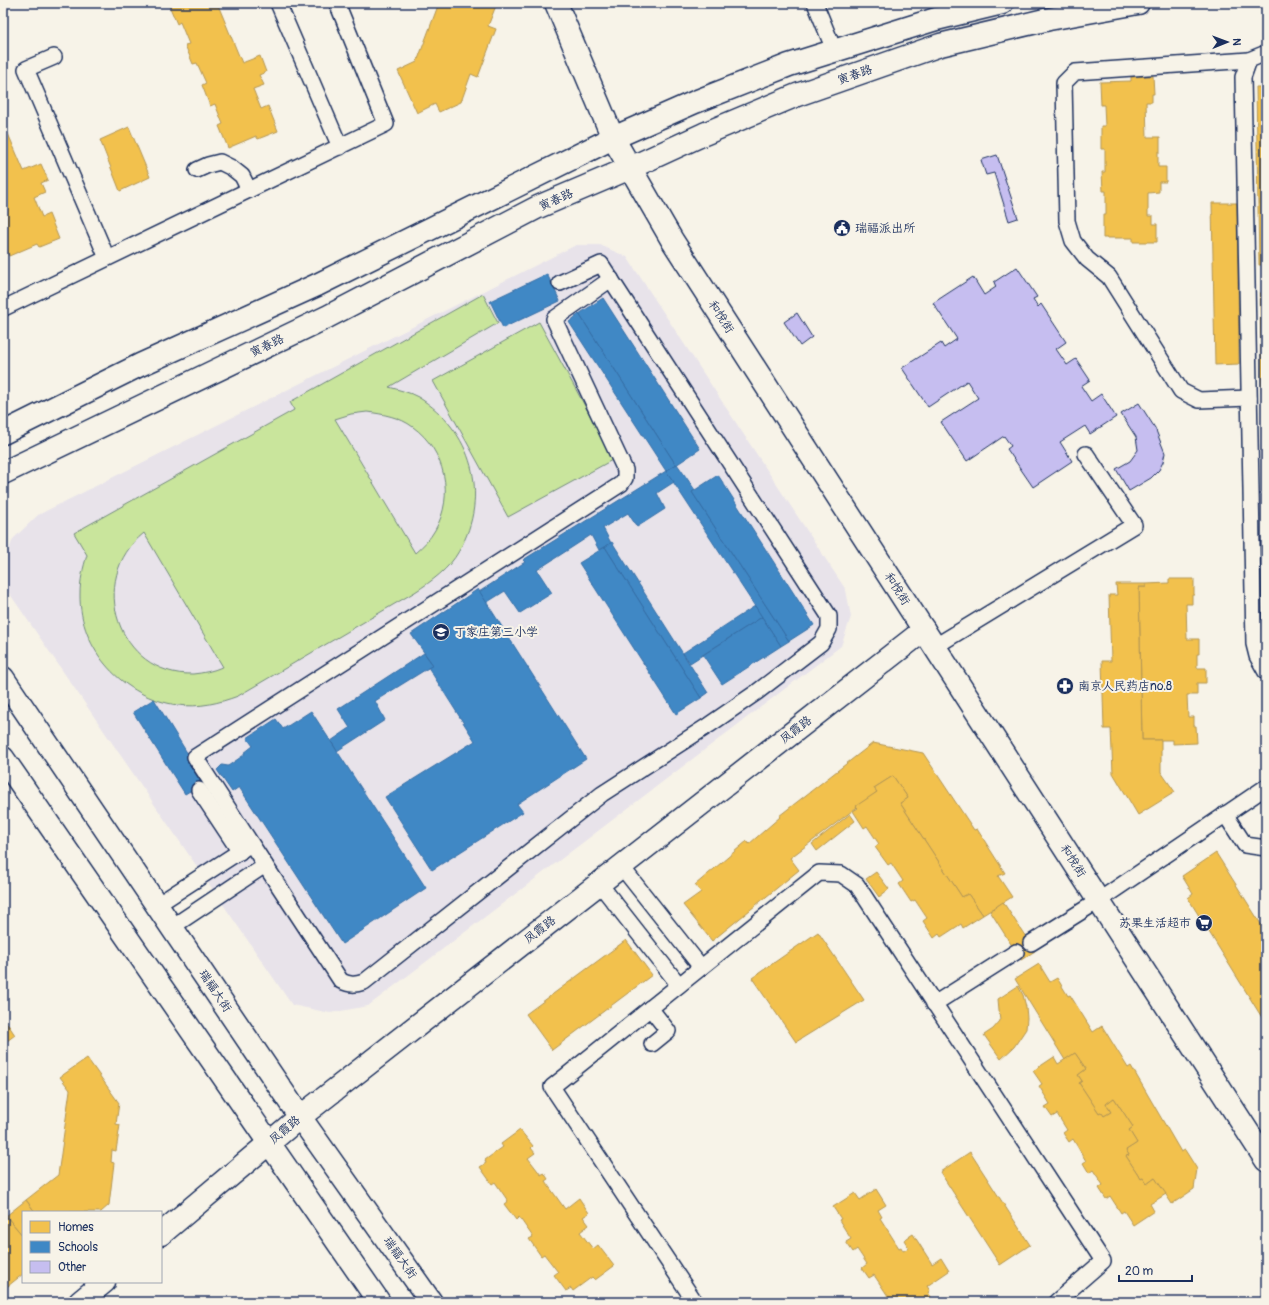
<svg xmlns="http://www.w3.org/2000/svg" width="1269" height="1305" font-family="Pangolin,'LXGW WenKai TC',sans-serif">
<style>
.built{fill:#e8e3ea}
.green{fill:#c9e59c;stroke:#728a7d;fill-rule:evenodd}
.homes{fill:#f2c14e;stroke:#b29553}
.schools{fill:#3f88c5;stroke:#346da6}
.building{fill:#c6bef0;stroke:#1b2f5e}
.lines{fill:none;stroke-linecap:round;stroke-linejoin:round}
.lane-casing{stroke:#1b2f5e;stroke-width:18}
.street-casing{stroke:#1b2f5e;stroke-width:25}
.secondary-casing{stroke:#1b2f5e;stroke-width:25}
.lane{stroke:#f7f3e8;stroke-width:15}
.street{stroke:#f7f3e8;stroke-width:22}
.secondary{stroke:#f7f3e8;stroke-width:22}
.labels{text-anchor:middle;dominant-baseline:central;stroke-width:4;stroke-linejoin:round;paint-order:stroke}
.street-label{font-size:12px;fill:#1b2f5e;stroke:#f7f3e8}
.poi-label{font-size:12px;fill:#1b2f5e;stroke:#f7f3e8;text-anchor:start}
</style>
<rect width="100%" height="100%" fill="#f7f3e8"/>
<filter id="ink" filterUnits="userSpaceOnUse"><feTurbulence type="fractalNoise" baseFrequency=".025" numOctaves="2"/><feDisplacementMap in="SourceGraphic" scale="8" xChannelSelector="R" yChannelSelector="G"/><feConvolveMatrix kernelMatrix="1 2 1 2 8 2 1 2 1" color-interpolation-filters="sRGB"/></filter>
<g filter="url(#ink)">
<polygon class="built" points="576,245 600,245 627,257 846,590 851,617 841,646 368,1006 330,1013 292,1005 3,584 6,557 13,539 38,515"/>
<g class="green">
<path d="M483,294l15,29 -109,64c10,3 20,5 29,10 54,33 73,98 41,154 -10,18 -27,30 -44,41l-177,104c-19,7 -39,12 -60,9 -54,-7 -99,-55 -98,-111 0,-13 3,-26 7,-39l-13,-22 220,-123 -4,-8zM367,412c16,2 33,5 46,15 32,23 42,69 22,103 -5,9 -12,16 -20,23l-80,-134 16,-5zM144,533l79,134h-1c-9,4 -19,6 -29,7 -75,2 -107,-95 -49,-141z"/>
<polygon points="539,322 614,459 508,517 433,381"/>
</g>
<g class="homes">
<polygon points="168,3 223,3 218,5 242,63 260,56 266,72 259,75 264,85 253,89 261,109 268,106 278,131 258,139 256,136 228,148 219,126 223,124 215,104 210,106 202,85 206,83 197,63 193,64 185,45 189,44 180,22 177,24"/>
<polygon points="439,3 497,3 488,26 496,29 478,77 471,74 461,102 439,112 435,104 417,113 398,71 417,62"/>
<polygon points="1153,76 1154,94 1152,94 1152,102 1146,102 1147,137 1160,137 1160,152 1158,152 1158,167 1166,167 1166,182 1159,182 1159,192 1148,193 1148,216 1153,216 1153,224 1157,224 1157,242 1133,242 1133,238 1103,238 1103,215 1106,215 1106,191 1103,191 1102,172 1105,172 1105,149 1101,149 1101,126 1105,126 1104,105 1101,105 1100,82 1131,81 1131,77"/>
<polygon points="1256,87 1266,87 1266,265 1259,265"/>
<polygon points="3,122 24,171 41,164 48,180 41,183 45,192 34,197 42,217 49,214 59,239 39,247 37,244 9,256 3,241"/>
<polygon points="129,127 150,177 120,191 100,140"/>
<polygon points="1212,203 1237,203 1239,364 1215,365"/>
<polygon points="1260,293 1266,293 1266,392 1262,392"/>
<polygon points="1169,579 1194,579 1194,595 1192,595 1192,604 1186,604 1187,639 1199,639 1199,654 1197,654 1197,668 1206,668 1206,683 1197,683 1197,695 1187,695 1188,717 1194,717 1194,726 1196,726 1197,743 1173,744 1173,740 1142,740 1139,587 1146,587 1146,584 1169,583"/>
<polygon points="1116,584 1146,584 1146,587 1139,587 1142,740 1161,740 1161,772 1175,792 1138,815 1113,773 1111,729 1104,729 1102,661 1111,661 1109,595 1117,595"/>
<polygon points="873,743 923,753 974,830 977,829 1005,873 998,876 1012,897 983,915 968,894 962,897 900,803 908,798 893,776 874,788 877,792 790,858 799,870 712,941 683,905 701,892 695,885 747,841 749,844 780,817 779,816"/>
<polygon points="893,776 908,798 900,803 962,897 968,894 983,915 963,928 961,924 941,937 939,934 934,938 923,921 927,918 915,900 911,902 899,884 903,881 891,863 888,865 875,847 879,844 867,826 864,828 853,811 858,808 856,806 877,792 874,788"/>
<polygon points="850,814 855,821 817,851 812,844"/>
<polygon points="1216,853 1266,932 1266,1024 1188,898 1193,894 1182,876"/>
<polygon points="876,872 889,889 879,897 866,879"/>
<polygon points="1003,902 1035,951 1021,960 990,911"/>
<polygon points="818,932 864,1000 796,1042 752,978"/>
<polygon points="626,940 652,975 552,1050 526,1014"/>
<polygon points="1039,964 1050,982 1057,978 1068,996 1070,995 1093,1032 1102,1026 1128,1068 1131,1066 1181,1152 1185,1150 1197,1169 1194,1189 1172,1204 1155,1178 1147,1184 1143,1178 1141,1179 1126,1156 1129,1155 1126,1150 1137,1143 1129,1130 1133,1127 1114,1098 1106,1104 1111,1112 1104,1116 1101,1112 1099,1113 1079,1083 1082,1081 1078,1075 1086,1069 1075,1053 1065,1060 1015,979"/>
<polygon points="1018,986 1023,995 1026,1007 1027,1018 1026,1029 1014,1047 1001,1059 984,1035 993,1029 1000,1021 998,999"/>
<polygon points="5,1020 15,1035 3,1044 3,1022"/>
<polygon points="1075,1053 1086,1069 1078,1075 1082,1081 1079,1083 1099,1113 1101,1112 1104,1116 1111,1112 1106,1104 1114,1098 1133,1127 1129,1130 1137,1143 1126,1150 1129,1155 1126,1156 1141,1179 1143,1178 1147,1184 1155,1178 1166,1194 1150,1204 1154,1211 1133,1225 1124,1211 1121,1213 1110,1196 1106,1199 1099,1188 1103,1185 1093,1170 1089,1173 1083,1163 1086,1161 1073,1139 1069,1142 1063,1133 1067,1130 1057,1114 1052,1117 1045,1107 1050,1104 1039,1086 1042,1084 1033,1071 1054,1057 1058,1064"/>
<polygon points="87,1058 119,1103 116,1124 120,1125 116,1151 112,1150 111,1162 114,1163 109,1205 101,1212 35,1212 26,1200 58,1175 70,1090 60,1077"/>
<polygon points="520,1130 533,1146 531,1148 535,1153 528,1158 541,1175 544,1173 548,1179 545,1181 565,1209 579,1198 589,1213 583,1217 589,1225 580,1232 593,1249 598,1245 614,1266 595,1280 592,1277 573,1291 571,1288 566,1291 554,1275 558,1272 544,1254 541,1256 529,1239 533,1237 519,1217 516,1220 504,1204 508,1201 495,1182 492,1184 480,1167 486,1163 485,1160 503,1147 501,1144"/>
<polygon points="970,1152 1030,1245 1000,1265 940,1172"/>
<polygon points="876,1189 886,1205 878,1210 882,1217 880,1218 899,1248 901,1247 903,1251 909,1248 904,1240 913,1234 932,1264 941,1258 949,1271 927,1286 930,1291 928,1292 934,1302 884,1302 882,1299 888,1296 874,1275 869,1278 862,1268 867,1264 857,1249 853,1252 846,1242 851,1239 839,1220 841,1219 833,1207 855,1193 860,1200"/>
<polygon points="26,1200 35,1212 23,1212 23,1236 6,1216"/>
<polygon points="6,1216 23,1236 23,1274 3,1290 3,1218"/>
</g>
<g class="schools">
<polygon points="547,274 560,301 503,328 490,301"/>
<polygon points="603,298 700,449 676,465 579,314"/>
<polygon points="579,314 676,465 666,471 569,322"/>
<polygon points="677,464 695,490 692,492 789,641 781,646 666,471"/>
<polygon points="666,471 674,482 657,493 665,509 637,527 628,513 603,528 611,543 605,547 599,550 591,535 537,570 552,593 520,613 505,591 486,603 479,592 525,562 523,560"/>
<polygon points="718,475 814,625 789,641 692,492"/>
<polygon points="612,542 708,693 701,698 605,547"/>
<polygon points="605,547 701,698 676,714 579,563"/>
<polygon points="478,589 586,759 517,804 523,812 432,870 385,797 475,741 428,667 433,665 411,634"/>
<polygon points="755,606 762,617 690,663 683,653"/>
<polygon points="762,617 781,646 722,684 703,655"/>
<polygon points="424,653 433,665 375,701 385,720 337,751 331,741 350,728 338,709"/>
<polygon points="154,699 205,782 185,794 133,712"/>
<polygon points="311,711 426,888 342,944 239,787 232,792 217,770 222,765 228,766 244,755 244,753 253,746 247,738 276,719 283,729"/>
</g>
<g class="building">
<polygon points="997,155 1018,218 1009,221 994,173 986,175 981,160"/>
<polygon points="1017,267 1037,297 1033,299 1038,307 1041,304 1066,342 1056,349 1067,365 1076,359 1090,380 1081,386 1091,401 1101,394 1116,417 1090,434 1085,426 1060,442 1072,461 1033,487 1007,449 1011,446 1004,436 967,461 941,422 978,398 967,381 928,407 902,368 941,343 944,348 957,339 933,303 973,277 984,295 996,287 994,282"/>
<polygon points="797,313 812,337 800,346 784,322"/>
<polygon points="1139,403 1155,428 1165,453 1163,462 1159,470 1151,478 1129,491 1116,469 1130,461 1138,450 1136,437 1121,414"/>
</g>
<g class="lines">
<g class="lane-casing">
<g id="lane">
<polyline points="278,3 340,147"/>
<polyline points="815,3 834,50"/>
<polyline points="1266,53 1249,60 1243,77 1254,644 1257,656 1266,672"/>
<polyline points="54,57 26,69 107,258"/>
<polyline points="1249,60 1075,72 1064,83 1067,221 1073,241 1087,259 1109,277 1181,391 1199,400 1249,398"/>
<polyline points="197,170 208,165 220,162 232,168 242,176 249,190"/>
<polyline points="3,306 4,308 386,124 337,3"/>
<polyline points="934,647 1134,525 1086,454"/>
<polyline points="199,790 240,852"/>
<polyline points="1225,814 1245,845 1266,848"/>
<polyline points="265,865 195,757 621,484 625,478 625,470 554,319 611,279"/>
<polyline points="621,866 701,967"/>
<polyline points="599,883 679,985"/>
<polyline points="157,905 251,844"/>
<path d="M172,927l93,-62 76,116c9,4 14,4 23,1l238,-188 107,-69 48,-33 64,-49 8,-14v-13l-228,-352 -41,19"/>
<polyline points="1031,943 1098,901 1266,787"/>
<polyline points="934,1004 1016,952"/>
<polyline points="650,1008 668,1031 652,1044"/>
<polyline points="695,1302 552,1087 819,873 841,874 857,885 1103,1261 1056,1302"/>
</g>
</g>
<g class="street-casing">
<polyline id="street" points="556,3 613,138 672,240 1266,1160"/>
</g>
<g class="secondary-casing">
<g id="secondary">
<polyline points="3,433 140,365 317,285 613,138 695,102 789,65 936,19 1002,3"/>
<polyline points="3,473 327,317 538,207 630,168 704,134 797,95 940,45 1049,19 1138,3"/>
<polyline points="3,678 300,1117 431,1302"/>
<polyline points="3,758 379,1302"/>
<polyline points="161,1234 300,1117 924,630"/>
<polyline points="80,1302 104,1282"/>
</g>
</g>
<use href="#lane" class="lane"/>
<use href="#street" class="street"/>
<use href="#secondary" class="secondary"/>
</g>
</g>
<defs>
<g id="civic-disc" transform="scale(0.9)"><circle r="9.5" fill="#1b2f5e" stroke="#f7f3e8"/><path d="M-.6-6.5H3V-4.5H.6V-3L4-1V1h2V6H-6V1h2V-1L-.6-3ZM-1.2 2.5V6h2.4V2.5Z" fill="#fff"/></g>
<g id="school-disc" transform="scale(0.9)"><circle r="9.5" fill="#1b2f5e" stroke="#f7f3e8"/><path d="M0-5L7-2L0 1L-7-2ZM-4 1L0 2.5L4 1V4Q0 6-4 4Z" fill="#fff"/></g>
<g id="pharmacy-disc" transform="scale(0.9)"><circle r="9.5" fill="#1b2f5e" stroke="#f7f3e8"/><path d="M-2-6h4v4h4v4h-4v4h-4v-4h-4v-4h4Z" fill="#fff"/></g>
<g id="supermarket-disc" transform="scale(0.9)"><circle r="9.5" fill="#1b2f5e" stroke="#f7f3e8"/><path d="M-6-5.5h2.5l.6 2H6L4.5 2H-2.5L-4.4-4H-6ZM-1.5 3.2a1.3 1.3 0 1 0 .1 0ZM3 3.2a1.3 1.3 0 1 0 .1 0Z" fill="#fff"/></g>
</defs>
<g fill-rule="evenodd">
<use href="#civic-disc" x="842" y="228"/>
<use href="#school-disc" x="441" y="632"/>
<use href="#pharmacy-disc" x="1065" y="686"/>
<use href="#supermarket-disc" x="1204" y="923"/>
</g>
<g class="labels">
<g class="street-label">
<text transform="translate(855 75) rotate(-19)">寅春路</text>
<text transform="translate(556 200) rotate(-24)">寅春路</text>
<text transform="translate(721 317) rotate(57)">和悦街</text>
<text transform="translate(267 346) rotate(-26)">寅春路</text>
<text transform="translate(897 589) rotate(57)">和悦街</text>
<text transform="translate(796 730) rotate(-38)">凤霞路</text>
<text transform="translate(1073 861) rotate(57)">和悦街</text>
<text transform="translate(540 930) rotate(-38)">凤霞路</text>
<text transform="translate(215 991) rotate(56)">瑞福大街</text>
<text transform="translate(285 1130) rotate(-40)">凤霞路</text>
<text transform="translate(400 1258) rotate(55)">瑞福大街</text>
</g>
<g class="poi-label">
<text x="855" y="228">瑞福派出所</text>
<text x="454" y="632">丁家庄第三小学</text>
<text x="1078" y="686">南京人民药店no.8</text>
<text x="1191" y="923" text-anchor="end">苏果生活超市</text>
</g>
</g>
<rect width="1269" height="1305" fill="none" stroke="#f7f3e8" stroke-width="16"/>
<rect x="8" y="8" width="1253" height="1289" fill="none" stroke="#1b2f5e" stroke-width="1.5" filter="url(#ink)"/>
<rect x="22" y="1211" width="140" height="72" fill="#f7f3e8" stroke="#9fa5b1"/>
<rect x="30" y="1221" width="20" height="12" fill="#f2c14e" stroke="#9fa5b1"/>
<text x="58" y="1231" font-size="12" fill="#1b2f5e">Homes</text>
<rect x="30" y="1241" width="20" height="12" fill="#3f88c5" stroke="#9fa5b1"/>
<text x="58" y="1251" font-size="12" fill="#1b2f5e">Schools</text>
<rect x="30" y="1261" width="20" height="12" fill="#c6bef0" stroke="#9fa5b1"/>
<text x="58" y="1271" font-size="12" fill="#1b2f5e">Other</text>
<g transform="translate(1227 42) rotate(89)" stroke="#f7f3e8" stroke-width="3" paint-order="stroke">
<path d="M0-3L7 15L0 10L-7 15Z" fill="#1b2f5e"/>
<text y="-6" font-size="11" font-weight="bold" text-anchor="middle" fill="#1b2f5e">N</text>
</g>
<path d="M1119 1275v6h73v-6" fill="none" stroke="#1b2f5e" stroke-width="2"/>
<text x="1125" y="1275" font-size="12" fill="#1b2f5e" stroke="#f7f3e8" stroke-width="3" paint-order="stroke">20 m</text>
</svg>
